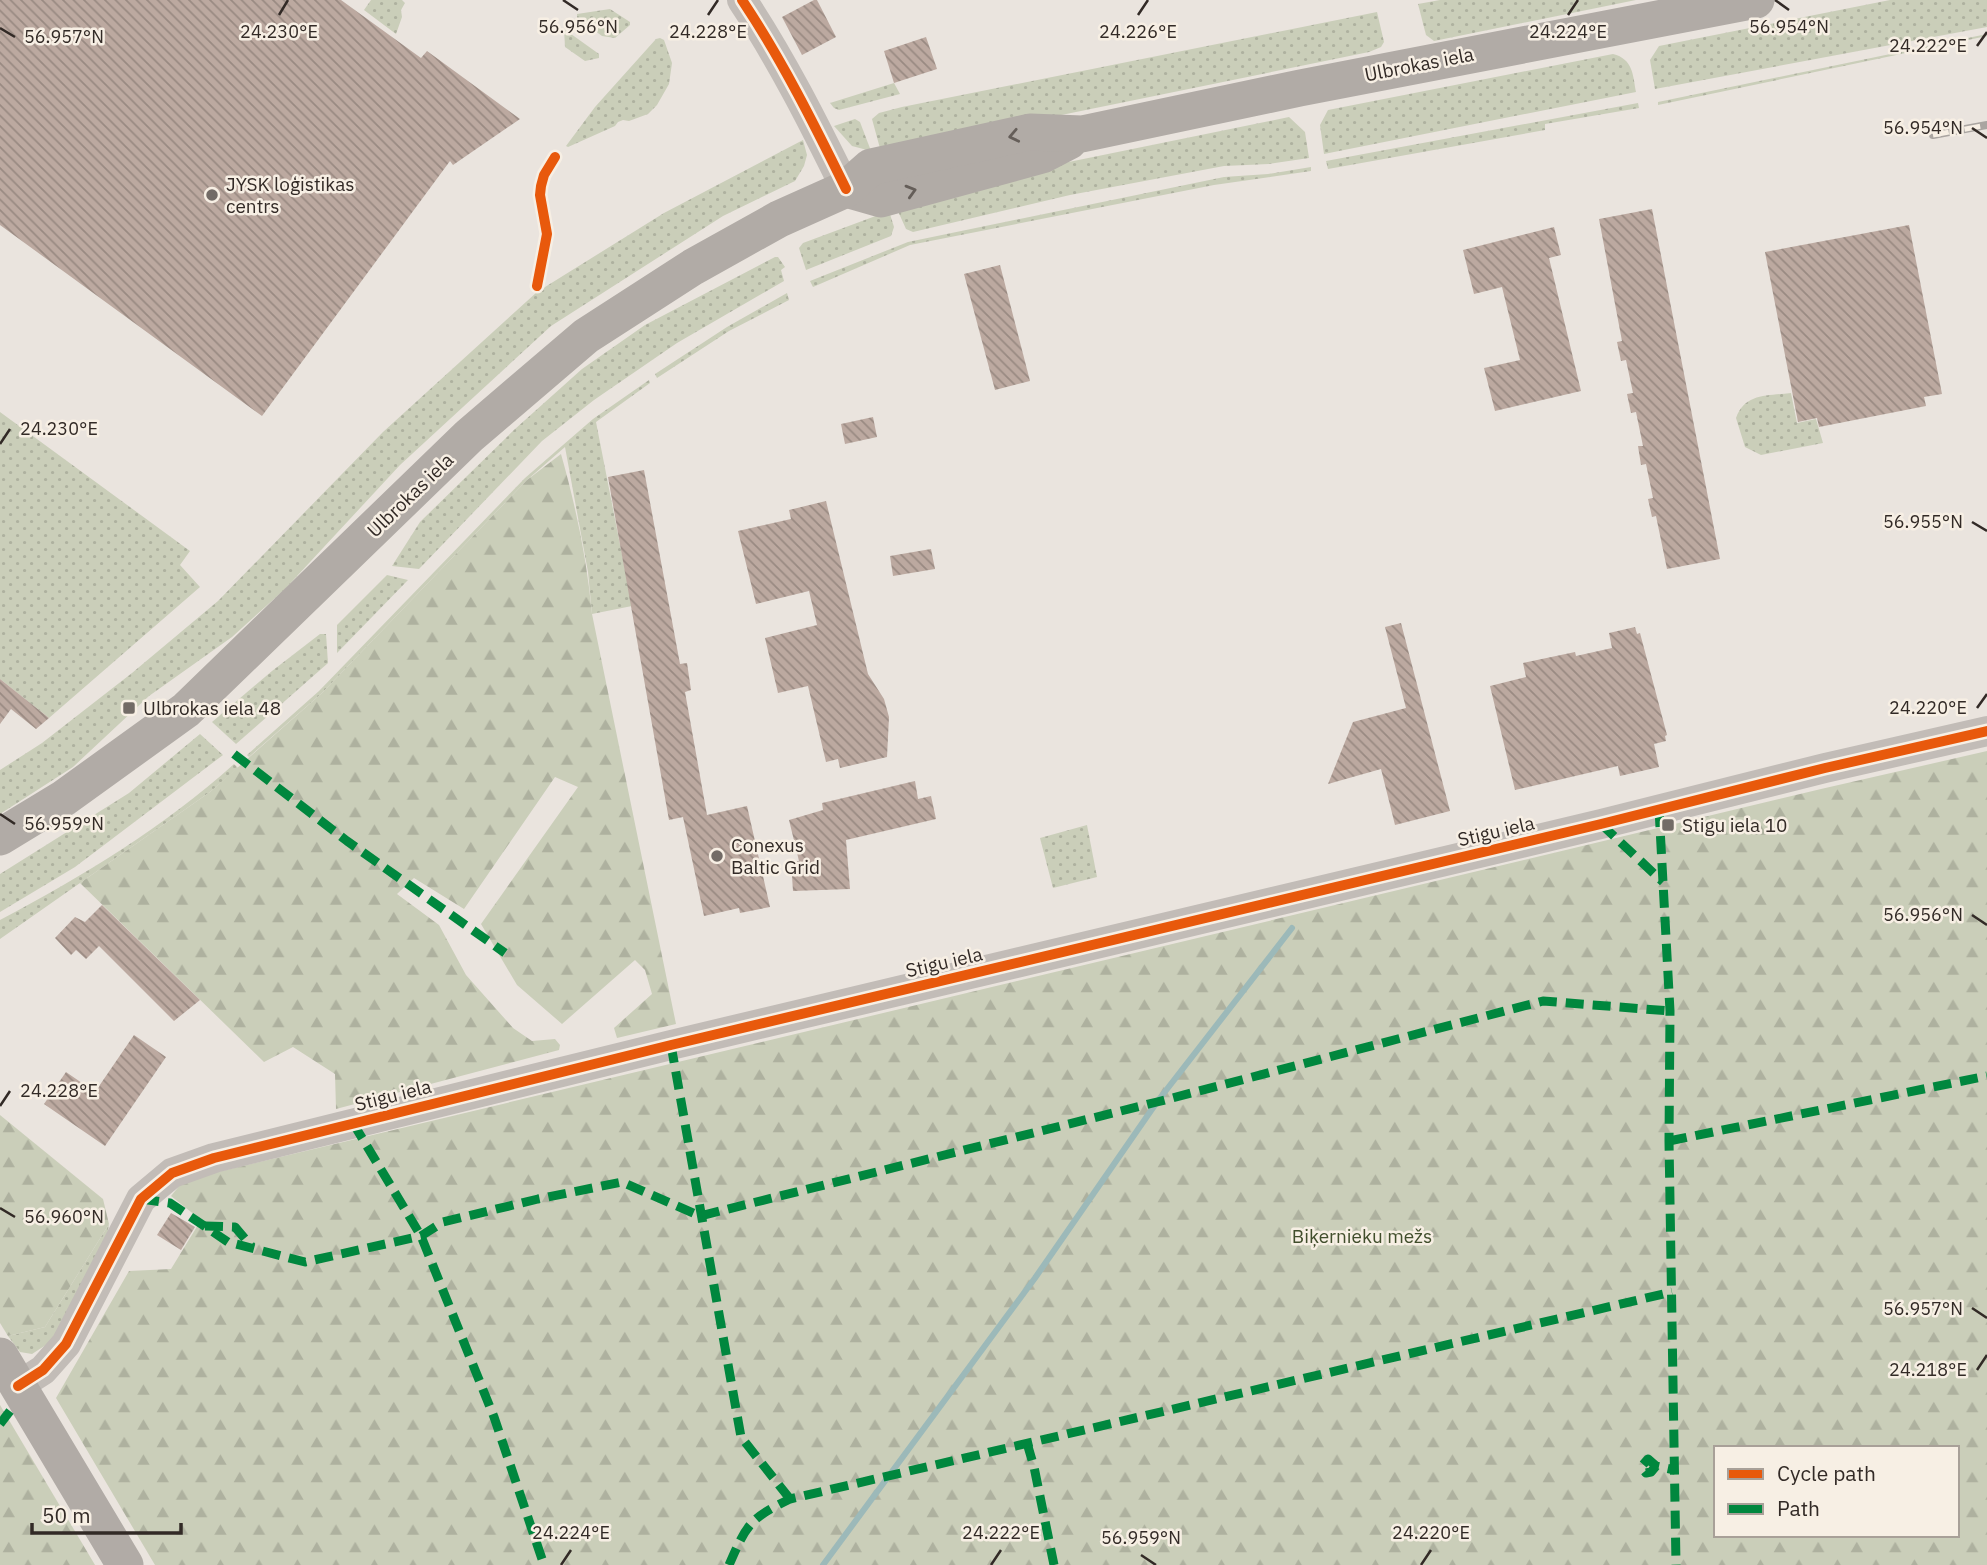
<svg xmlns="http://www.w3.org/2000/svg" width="1987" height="1565" font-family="'IBM Plex Sans',sans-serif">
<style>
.grass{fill:url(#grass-dots)}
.forest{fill:url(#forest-firs);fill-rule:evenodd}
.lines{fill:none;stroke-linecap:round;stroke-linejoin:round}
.stream{stroke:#9cb9b9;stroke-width:6}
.building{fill:url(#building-back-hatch)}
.minor{stroke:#c2bcb7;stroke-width:30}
.major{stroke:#b1aba6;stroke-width:37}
.rail-casing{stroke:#aaa5a1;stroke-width:8}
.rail{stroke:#f7efe4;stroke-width:5;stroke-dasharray:16;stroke-linecap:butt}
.quiet{stroke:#00873e;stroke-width:9;stroke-dasharray:18 9;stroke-linecap:butt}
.cycleway-casing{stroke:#f7efe4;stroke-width:15}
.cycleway{stroke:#e8590c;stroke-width:10}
.oneway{stroke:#655e59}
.ticks{fill:none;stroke:#322a26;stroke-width:2.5}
.poi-dot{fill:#726b66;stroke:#f7efe4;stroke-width:2.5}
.labels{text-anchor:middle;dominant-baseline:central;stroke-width:5;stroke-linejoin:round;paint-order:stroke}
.street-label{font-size:19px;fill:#322a26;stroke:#f7efe4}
.poi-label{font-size:19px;fill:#322a26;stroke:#f7efe4;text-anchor:start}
.park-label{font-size:19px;fill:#414e2c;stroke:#f7efe4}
.ticks-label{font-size:18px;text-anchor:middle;fill:#322a26;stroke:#f7efe4;stroke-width:5;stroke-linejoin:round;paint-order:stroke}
</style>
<defs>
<pattern id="grass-dots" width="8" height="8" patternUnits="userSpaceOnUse" patternTransform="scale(1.75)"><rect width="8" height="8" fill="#caceb9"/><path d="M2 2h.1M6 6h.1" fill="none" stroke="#aeb19f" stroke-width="1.8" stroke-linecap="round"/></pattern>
<pattern id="forest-firs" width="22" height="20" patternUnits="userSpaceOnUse" patternTransform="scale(1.75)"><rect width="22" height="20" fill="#caceb9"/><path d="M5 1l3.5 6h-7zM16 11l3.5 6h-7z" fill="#aeb19f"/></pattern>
<pattern id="building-back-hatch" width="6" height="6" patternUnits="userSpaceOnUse" patternTransform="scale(1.75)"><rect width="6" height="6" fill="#bca9a0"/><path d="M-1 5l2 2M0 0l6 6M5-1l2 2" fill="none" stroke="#998a82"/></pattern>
</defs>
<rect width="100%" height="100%" fill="#eae4de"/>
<g class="grass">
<polygon points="371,0 402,0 405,3 401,10 402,17 396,34 364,10"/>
<polygon points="1440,0 1636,0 1434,41 1426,35 1418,4"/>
<polygon points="1890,0 1987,0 1987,27 1655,89 1650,60 1659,46"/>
<polygon points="610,9 630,22 630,25 615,38 602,36 577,18 577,14"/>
<polygon points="1377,12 1384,42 1381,47 1369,52 881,152 872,119 879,113 902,107"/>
<polygon points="564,29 599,54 599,58 585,61 565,47"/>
<polygon points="1987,34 1987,36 1658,105 1658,102"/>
<polygon points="660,38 664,40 672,63 669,84 657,105 648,114 629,121 623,120 618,122 615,126 568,147 566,146 595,107 656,39"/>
<path d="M1613,54c20,5 20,21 23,38l-312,62 -4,-29 8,-15z"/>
<polygon points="894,83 900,94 839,110 834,108 830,103"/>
<polygon points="1638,103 1639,108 1545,124 1545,130 1328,169 1326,161"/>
<polygon points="1289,117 1305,132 1309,158 1269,164 1224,166 1070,195 913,232 906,229 897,209 1000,176"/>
<polygon points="855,119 860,122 871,151 852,146 834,126"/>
<polygon points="803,140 807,155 804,166 795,181 723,216 551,326 400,465 285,589 232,637 149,696 73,767 0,814 0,770 42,743 132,673 218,601 383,432 537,292 664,213"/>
<polygon points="1311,167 1311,171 1214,185 910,245 813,287 810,281 908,242 1224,177 1268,174"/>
<polygon points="889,211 894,227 891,236 806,270 799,248 803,243"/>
<polygon points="775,257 778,257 785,267 781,270 784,281 677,343 594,400 542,441 419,569 392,566 420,522 515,429 582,369 645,325"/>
<polygon points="787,293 789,300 729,331 657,378 655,374 727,327"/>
<polygon points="649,380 650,383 596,422 632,606 592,614 588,572 565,447 527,480 322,693 249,757 247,755 319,691 525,478 593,419"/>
<path d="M1791,393l6,30 19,-4 7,24 -62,12 -16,-8 -9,-29c9,-25 32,-22 55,-25z"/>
<polygon points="0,412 190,551 180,565 200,587 49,718 0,679"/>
<polygon points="387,575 408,580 337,653 337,625"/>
<polygon points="320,634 326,634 328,663 236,744 212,722 272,671"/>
<polygon points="200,734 223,755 75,867 0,912 0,874 129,793"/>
<path d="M234,764l4,4 -28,24 -210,147v-19c83,-44 164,-93 234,-156z"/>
<polygon points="1087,825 1097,877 1053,888 1040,838"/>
<polygon points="109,1224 106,1243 61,1330 49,1343 32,1354 20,1352 8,1336 45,1327"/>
</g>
<g class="forest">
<path d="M561,454c15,53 26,106 31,160l84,410 -59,14 -3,-10 38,-34 -7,-24 -10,-10 -73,64 -45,-39 -36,-61 97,-137 -23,-10 -91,132 -50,-31 -17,16 42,31 27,50 47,53 19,13 23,-2 5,6 -1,5 -223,59 -1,-35 -42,-27 -29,15 -184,-179 130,-91 112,-99 205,-213z"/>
<path d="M1987,751v814h-1832l-99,-167 73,-127 42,-2 30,-49 -30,-24 13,-16 1637,-391zM1716,1448h241v87h-241z"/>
<polygon points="0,1115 103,1199 109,1224 45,1327 8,1336 0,1323"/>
<polygon points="0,1405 95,1565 0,1565"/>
</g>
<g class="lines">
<polyline class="stream" points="823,1565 1035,1278 1157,1102 1292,928"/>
</g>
<g class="building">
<polygon points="0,0 341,0 421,58 427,51 520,119 453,165 450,161 262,416 0,225"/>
<polygon points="814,0 817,0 836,37 802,55 782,17"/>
<polygon points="926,37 937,69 894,83 884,51"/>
<polygon points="1652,209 1720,559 1667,569 1656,516 1652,517 1648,499 1653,498 1646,464 1641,465 1638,446 1643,446 1636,412 1631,413 1627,394 1633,393 1626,360 1621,361 1617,342 1622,341 1599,219"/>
<polygon points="1909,225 1942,394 1924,397 1926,406 1819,427 1817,418 1798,422 1765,252"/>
<polygon points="1554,227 1561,255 1549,258 1581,391 1495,411 1484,368 1520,360 1502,287 1474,294 1463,250"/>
<polygon points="1000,265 1030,381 995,390 964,274"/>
<polygon points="873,417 877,437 845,444 841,424"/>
<polygon points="644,470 680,664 687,663 691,690 685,692 707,815 747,806 770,907 740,913 739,908 704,916 683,817 669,820 608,477"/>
<polygon points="826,501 868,674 884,699 889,717 887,757 840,768 838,759 826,762 808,686 778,693 765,638 817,625 809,591 756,604 738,531 791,519 789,510"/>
<polygon points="931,549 935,569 893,576 890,556"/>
<polygon points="1401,623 1450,811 1395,825 1381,769 1328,784 1353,722 1406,708 1385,627"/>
<polygon points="1635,627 1637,634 1640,633 1667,735 1665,736 1666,741 1654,744 1659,767 1620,776 1618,766 1515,790 1490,686 1526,677 1523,663 1575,652 1576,656 1612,648 1609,633"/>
<polygon points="0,679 49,718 36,729 11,709 0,724"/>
<polygon points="915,781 918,799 931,796 936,819 846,840 850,889 793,891 791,862 799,861 789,820 823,810 822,803"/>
<polygon points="102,905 200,1000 174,1021 99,946 86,959 76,950 71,955 55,938 75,917 85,922"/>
<polygon points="134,1035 166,1057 105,1146 44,1104 66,1072 95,1092"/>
<polygon points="171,1213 195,1227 181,1250 157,1235"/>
</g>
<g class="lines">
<g class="minor">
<path d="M742,0c40,60 72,124 104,189"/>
<polyline points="18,1386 43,1370 66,1344 141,1199 172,1173 214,1158 671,1045 1601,824 1825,768 1987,731"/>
</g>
<g class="major">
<polyline points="846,189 881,199 1042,155 1069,141"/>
<polyline points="0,837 64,798 186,710 469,436 586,336 693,267 779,219 846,189 871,167 1030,132 1082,134 1300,88 1756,0"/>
<polyline points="0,1356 125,1565"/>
</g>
<g class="rail-casing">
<polyline id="rail" points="1933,135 1987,125"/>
</g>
<use href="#rail" class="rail"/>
<g class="quiet">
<polyline points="234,754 347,841 505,953"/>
<polyline points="1659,809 1670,1011 1669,1141 1676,1565"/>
<polyline points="1601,824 1663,882"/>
<polyline points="671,1045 741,1437 790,1499"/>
<polyline points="353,1123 421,1236 494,1417 544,1565"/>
<polyline points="1669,1141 1987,1076"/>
<polyline points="141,1199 170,1203 228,1242 305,1262 421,1236 443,1222 538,1199 622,1182 700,1216 1157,1102 1543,1001 1670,1011"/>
<polyline points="205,1226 235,1227 252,1247"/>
<polyline points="0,1424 10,1411"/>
<polyline points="1027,1443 1034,1467 1054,1565"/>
<polyline points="1656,1466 1648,1459 1641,1467 1646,1473 1651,1472 1656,1466 1675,1470"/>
<path d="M729,1565c18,-41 20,-46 61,-66l882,-207"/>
</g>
<g class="cycleway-casing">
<g id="cycleway">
<path d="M742,0c40,60 72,124 104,189"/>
<polyline points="537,286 547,234 540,195 541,186 544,175 555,157"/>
<polyline points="18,1386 43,1370 66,1344 141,1199 172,1173 214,1158 671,1045 1601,824 1825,768 1987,731"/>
</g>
</g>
<use href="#cycleway" class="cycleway"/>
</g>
<defs><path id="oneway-chevron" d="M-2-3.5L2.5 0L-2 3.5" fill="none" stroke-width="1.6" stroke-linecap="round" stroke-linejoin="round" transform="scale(1.75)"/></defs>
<g class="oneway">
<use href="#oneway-chevron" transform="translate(1014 136) rotate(168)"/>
<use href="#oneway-chevron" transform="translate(911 191) rotate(-16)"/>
</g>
<path class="ticks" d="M563,0l15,10M1775,0l14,10M279,15l9,-15M708,15l10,-15M1138,15l10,-15M1568,15l10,-15M0,28l15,9M1977,46l10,-14M1972,128l15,10M0,444l10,-15M1972,522l15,9M1977,708l10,-14M0,814l15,10M1972,915l15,10M0,1106l10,-15M0,1208l15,9M1972,1308l15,10M1977,1370l10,-15M1141,1555l15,10M561,1565l10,-15M991,1565l10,-15M1421,1565l10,-15"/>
<g class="poi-dot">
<circle cx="212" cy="195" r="7"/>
<rect x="122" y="701" width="14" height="14" rx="3.5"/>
<rect x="1661" y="818" width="14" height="14" rx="3.5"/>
<circle cx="717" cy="856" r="7"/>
</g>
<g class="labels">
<g class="street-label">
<text transform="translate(1419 64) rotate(-11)">Ulbrokas iela</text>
<text transform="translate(410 495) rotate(-44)">Ulbrokas iela</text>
<text transform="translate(1496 831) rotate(-13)">Stigu iela</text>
<text transform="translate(944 962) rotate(-13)">Stigu iela</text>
<text transform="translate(393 1095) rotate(-14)">Stigu iela</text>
</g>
<g class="poi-label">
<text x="226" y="184">JYSK loģistikas<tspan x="226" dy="22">centrs</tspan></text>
<text x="143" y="708">Ulbrokas iela 48</text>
<text x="1682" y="825">Stigu iela 10</text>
<text x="731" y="845">Conexus<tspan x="731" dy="22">Baltic Grid</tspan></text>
</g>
<g class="park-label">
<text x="1362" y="1236">Biķernieku mežs</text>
</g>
</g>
<g class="ticks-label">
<text x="578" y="33">56.956°N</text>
<text x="1789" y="33">56.954°N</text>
<text x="279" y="38">24.230°E</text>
<text x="708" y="38">24.228°E</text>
<text x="1138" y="38">24.226°E</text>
<text x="1568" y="38">24.224°E</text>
<text x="64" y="43">56.957°N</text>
<text x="1928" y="52">24.222°E</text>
<text x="1923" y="134">56.954°N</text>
<text x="59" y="435">24.230°E</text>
<text x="1923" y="528">56.955°N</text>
<text x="1928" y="714">24.220°E</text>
<text x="64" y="830">56.959°N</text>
<text x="1923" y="921">56.956°N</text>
<text x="59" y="1097">24.228°E</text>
<text x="64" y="1223">56.960°N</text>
<text x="1923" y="1315">56.957°N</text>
<text x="1928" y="1376">24.218°E</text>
<text x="571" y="1539">24.224°E</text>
<text x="1001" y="1539">24.222°E</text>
<text x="1431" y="1539">24.220°E</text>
<text x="1141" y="1544">56.959°N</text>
</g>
<rect x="1714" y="1446" width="245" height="91" fill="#f7efe4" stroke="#a8a098" stroke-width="2"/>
<rect x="1728" y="1469" width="35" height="10" fill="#e8590c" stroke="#a8a098" stroke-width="2"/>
<text x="1777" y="1481" font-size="21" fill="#322a26">Cycle path</text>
<rect x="1728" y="1504" width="35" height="10" fill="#00873e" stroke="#a8a098" stroke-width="2"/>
<text x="1777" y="1516" font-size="21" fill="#322a26">Path</text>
<path d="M32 1523v10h149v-10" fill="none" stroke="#322a26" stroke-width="3.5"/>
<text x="42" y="1523" font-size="21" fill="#322a26" stroke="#f7efe4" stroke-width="5" paint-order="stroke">50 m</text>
</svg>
